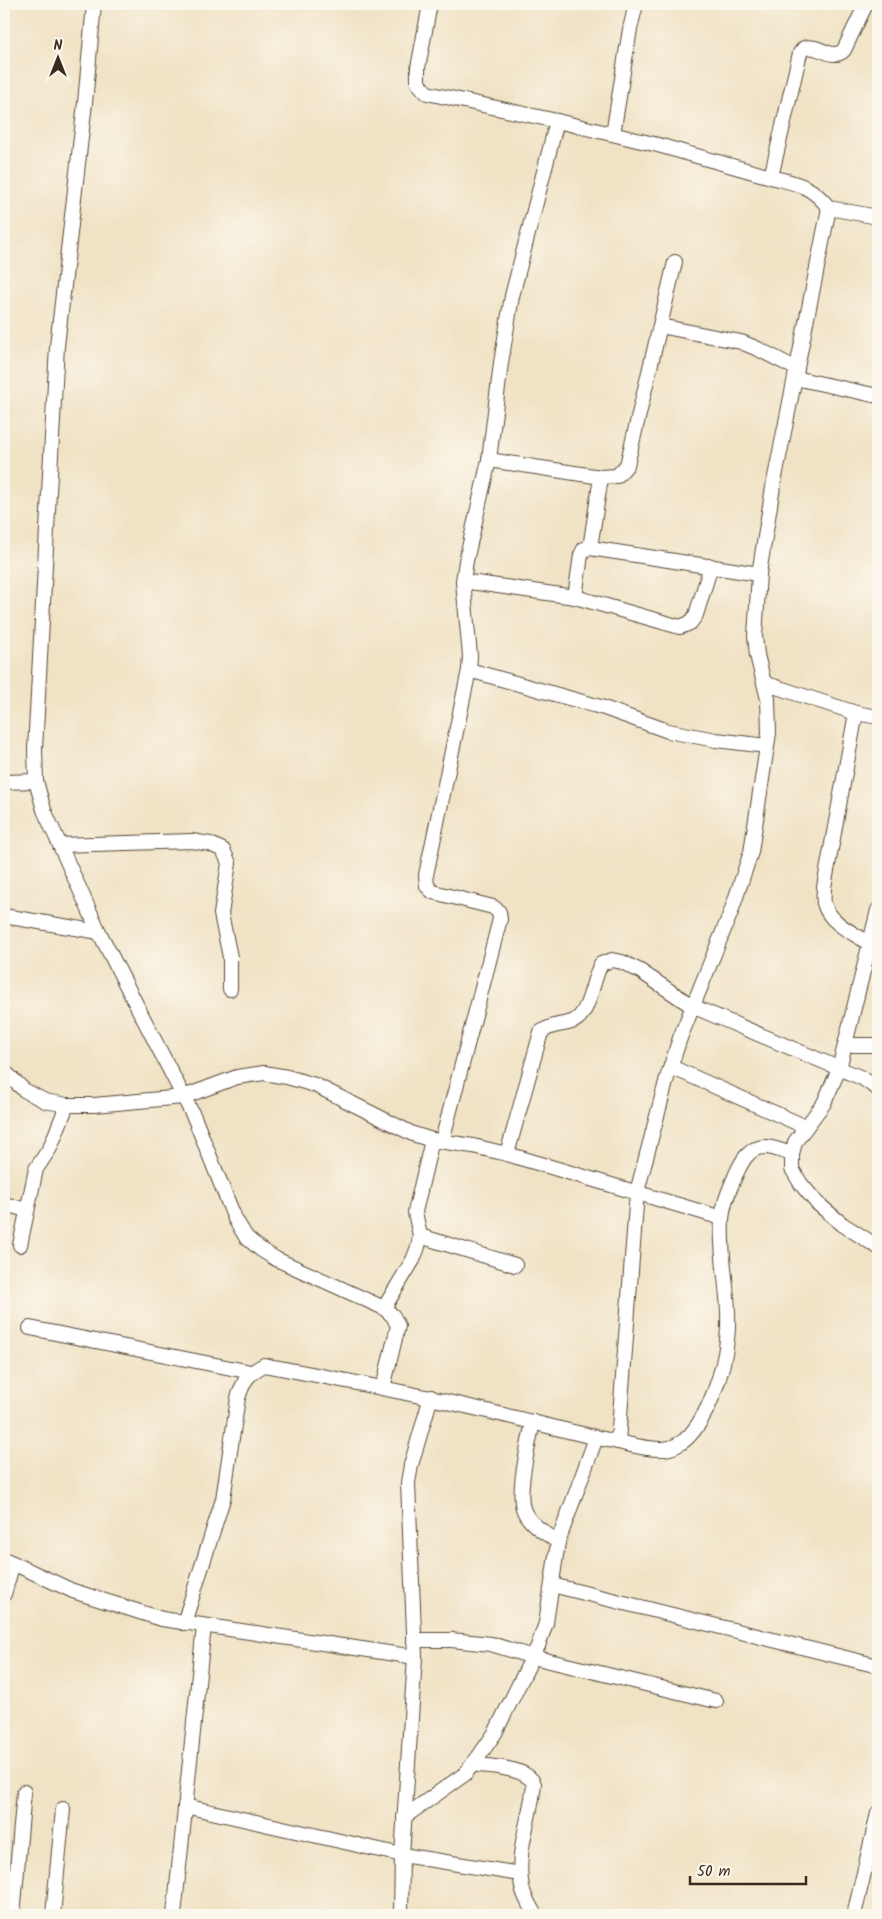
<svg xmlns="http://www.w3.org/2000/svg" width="882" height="1919" font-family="Kalam,sans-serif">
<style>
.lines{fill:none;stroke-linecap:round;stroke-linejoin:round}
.street-casing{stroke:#564637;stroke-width:16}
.street{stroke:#fff;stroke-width:14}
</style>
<rect width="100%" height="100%" fill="#fbf7ec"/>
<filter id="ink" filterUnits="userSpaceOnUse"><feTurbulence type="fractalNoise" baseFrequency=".02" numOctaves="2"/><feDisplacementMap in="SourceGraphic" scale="10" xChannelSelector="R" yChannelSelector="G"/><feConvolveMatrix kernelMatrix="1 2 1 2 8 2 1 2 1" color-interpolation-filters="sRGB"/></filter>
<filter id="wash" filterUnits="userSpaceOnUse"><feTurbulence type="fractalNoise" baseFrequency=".0096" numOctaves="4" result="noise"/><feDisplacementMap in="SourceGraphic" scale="20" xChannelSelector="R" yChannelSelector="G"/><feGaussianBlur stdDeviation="1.12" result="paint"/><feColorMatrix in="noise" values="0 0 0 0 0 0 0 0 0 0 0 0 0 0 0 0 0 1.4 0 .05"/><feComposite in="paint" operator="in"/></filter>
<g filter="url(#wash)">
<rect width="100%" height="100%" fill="#f0e2c4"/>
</g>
<g filter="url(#ink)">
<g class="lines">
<g class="street-casing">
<g id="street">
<polyline points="94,4 85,103 57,346 35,749 36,781 44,810 99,932 194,1117 235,1219 246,1237 260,1249 276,1259 384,1308 393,1316 398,1326 383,1388"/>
<path d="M430,4l-12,64v15l9,10 130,28 101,24 113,32 29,-124 4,-5c14,-5 28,14 40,2l22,-46"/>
<polyline points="613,134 630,29 636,4"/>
<path d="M771,177c27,7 40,8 58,31l49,9"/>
<polyline points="660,326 741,342 758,349 797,369"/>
<polyline points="795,378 878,396"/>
<polyline points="489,460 601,477 617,476 627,465 675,262"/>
<polyline points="590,548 601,477"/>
<polyline points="463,581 575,597 581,555 584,549 590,548 759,574"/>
<polyline points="575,597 680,627 690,623 696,615 711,566"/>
<polyline points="469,670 604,708 668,731 716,740 767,746"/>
<polyline points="764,683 856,713 878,717"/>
<path d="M856,713l-32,174c0,5 -1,11 0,16 5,20 29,30 45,40"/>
<polyline points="4,782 36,781"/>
<polyline points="60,845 192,841 210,844 223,850 229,863 221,914 230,957 230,989"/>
<polyline points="878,910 839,1069 824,1103 795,1142 792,1154 792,1169 801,1184 817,1203 842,1224 878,1247"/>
<polyline points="4,916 99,932"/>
<polyline points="845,1045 878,1045"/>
<polyline points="671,1067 806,1127"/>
<polyline points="4,1071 24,1090 45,1101 67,1105 94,1105 183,1097 237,1077 264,1073 287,1077 315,1085 413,1134 432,1140 473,1146 507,1154 722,1218"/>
<polyline points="442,1141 500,919 499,912 493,907 433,892 427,886 426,875 469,670 470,656 463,581 466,561 489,460 501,363 512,296 557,121"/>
<path d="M507,1154l34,-122c13,-9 22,-6 33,-11 16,-8 18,-41 27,-57l11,-4 10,2 18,9 52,35 170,72 16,11"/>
<polyline points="4,1204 27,1210"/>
<polyline points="420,1236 515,1265"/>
<polyline points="20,1245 36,1169 50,1148 67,1105"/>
<polyline points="384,1308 413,1260 418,1247 420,1236 415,1212 432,1140"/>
<polyline points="30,1328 251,1372"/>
<path d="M533,1422c-4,21 -17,71 -9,89 6,14 22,22 34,31"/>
<polyline points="618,1442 637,1192 667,1078 680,1038 731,912 751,852 769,733 768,699 757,655 755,636 759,574 773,487 829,208"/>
<polyline points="4,1559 73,1591 162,1619 415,1657"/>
<polyline points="552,1585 878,1666"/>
<polyline points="4,1594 13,1563"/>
<path d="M184,1623l39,-124 15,-101c6,-18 9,-24 26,-33 77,15 154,29 231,48 39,9 78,20 118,28 15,3 31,8 47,8 11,1 23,-6 30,-14 20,-22 34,-66 37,-95 5,-40 -8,-81 -5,-121 1,-16 8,-30 14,-45 6,-13 13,-27 29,-27 9,0 19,5 27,7"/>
<polyline points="414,1640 451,1640 491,1644 533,1657 716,1701"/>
<path d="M473,1764c17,3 54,3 61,20 -3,34 -19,68 -12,103 2,10 8,19 13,28"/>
<polyline points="185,1806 402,1855 520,1874"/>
<polyline points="404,1817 465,1774 479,1756 495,1733 538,1646 546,1623 558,1542 596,1438"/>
<polyline points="13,1915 24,1792"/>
<polyline points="53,1915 63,1809"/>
<polyline points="174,1915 204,1626"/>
<polyline points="401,1915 402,1855 415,1657 408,1483 411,1465 431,1397"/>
<polyline points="854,1915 878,1813"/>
</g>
</g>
<use href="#street" class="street"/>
</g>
</g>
<rect width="882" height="1919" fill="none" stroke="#fbf7ec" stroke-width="20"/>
<g transform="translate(58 58)" stroke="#fbf7ec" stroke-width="4" paint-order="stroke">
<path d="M0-4L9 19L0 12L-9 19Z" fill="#3b2a1e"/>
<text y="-8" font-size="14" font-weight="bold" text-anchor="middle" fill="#3b2a1e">N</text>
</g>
<path d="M690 1876v8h116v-8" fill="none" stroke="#3b2a1e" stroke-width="2.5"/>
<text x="697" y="1876" font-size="15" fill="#3b2a1e" stroke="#fbf7ec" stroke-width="4" paint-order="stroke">50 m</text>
</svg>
